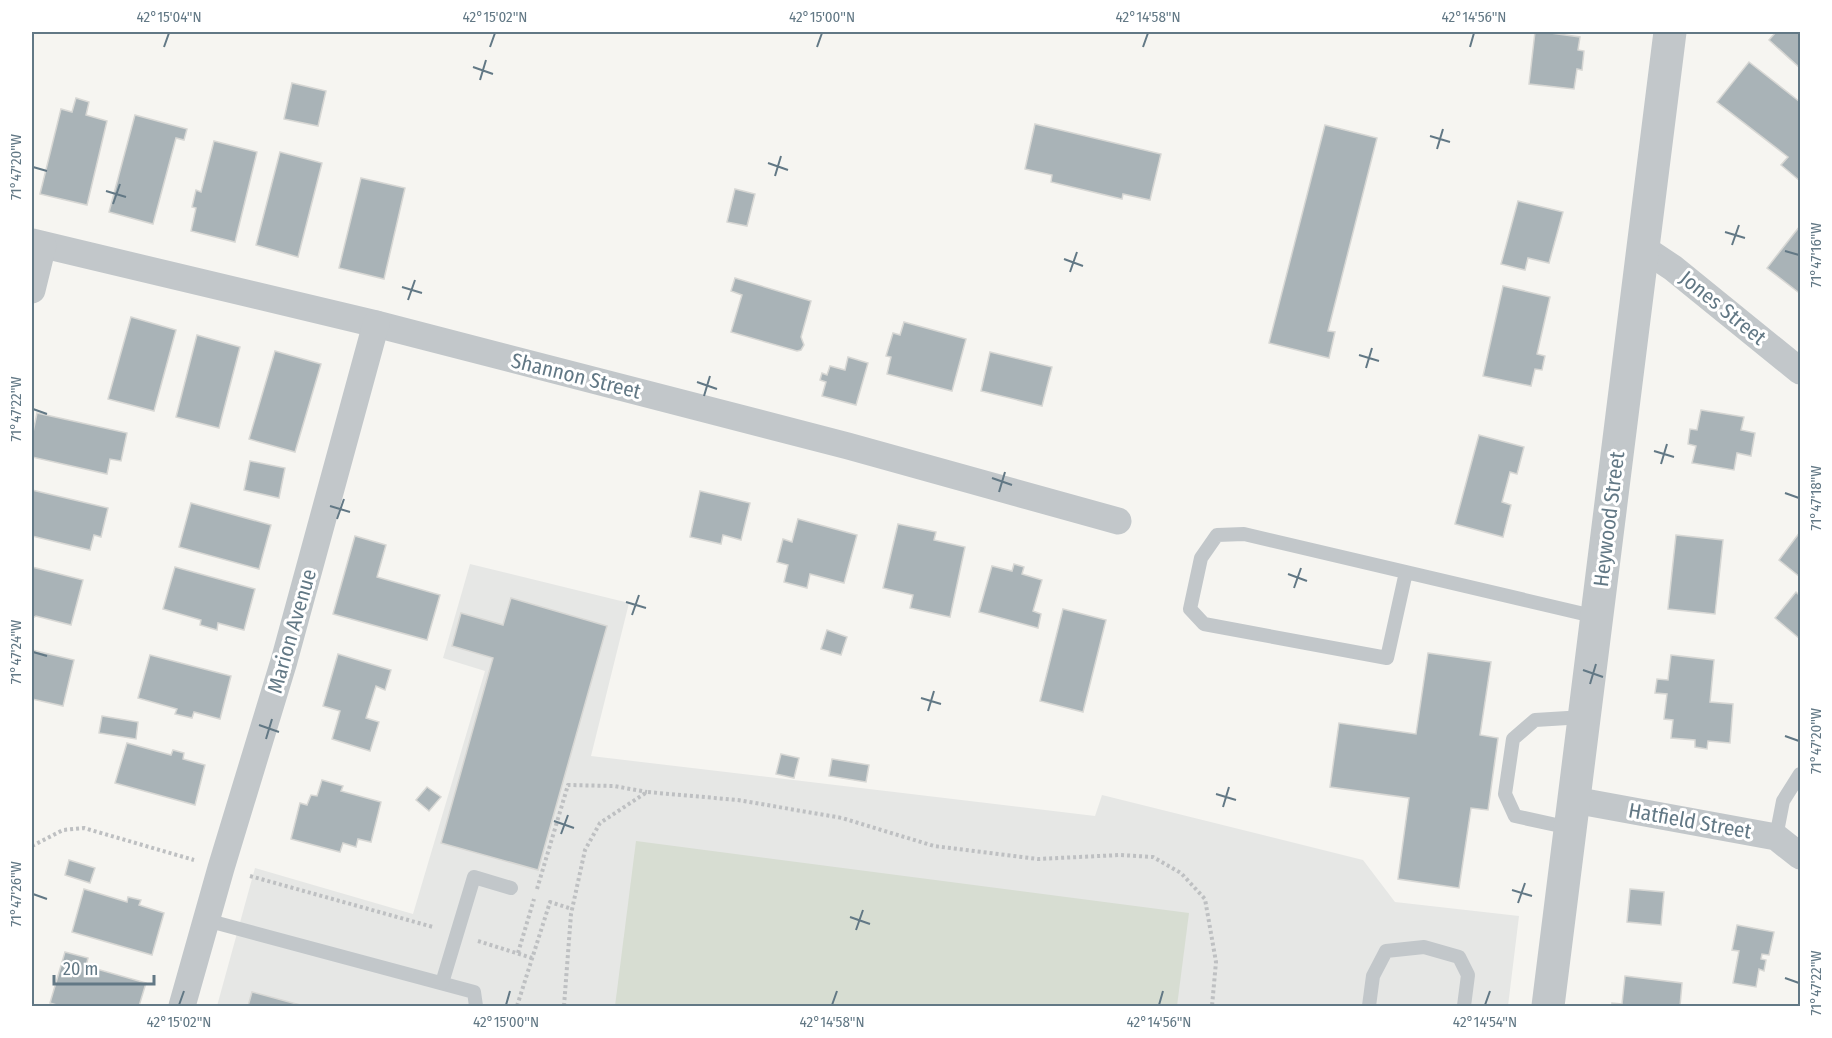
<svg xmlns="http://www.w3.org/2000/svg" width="1832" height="1038" font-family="'Fira Sans Condensed',sans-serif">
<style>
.built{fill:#e6e7e5}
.green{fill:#d7ddd2}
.building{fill:#a9b3b7;stroke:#d7d7d4;stroke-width:1.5}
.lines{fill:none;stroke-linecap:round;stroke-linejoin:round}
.path{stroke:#bec0c2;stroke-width:4;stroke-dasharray:3 3;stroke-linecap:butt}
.service{stroke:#c2c7ca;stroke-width:14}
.minor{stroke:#c2c7ca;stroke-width:27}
.tertiary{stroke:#c2c7ca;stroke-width:33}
.ticks{fill:none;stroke:#627885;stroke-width:2}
.labels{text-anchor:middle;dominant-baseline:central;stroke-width:6;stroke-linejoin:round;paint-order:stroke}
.street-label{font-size:21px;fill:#627885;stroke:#fff}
.neatline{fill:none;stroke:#627885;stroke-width:2}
.ticks-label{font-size:15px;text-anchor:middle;fill:#627885}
</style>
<rect width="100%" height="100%" fill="#f6f5f1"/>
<polygon class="built" points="470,564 629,603 591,756 1095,816 1102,795 1363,860 1395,902 1519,916 1508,1006 217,1006 255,868 413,914 485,671 443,658"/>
<polygon class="green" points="636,841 1189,913 1177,1006 615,1006"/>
<g class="building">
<polygon points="1535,32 1551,32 1551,33 1580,37 1578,50 1584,51 1582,70 1577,69 1574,89 1529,84"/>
<polygon points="1776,32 1800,32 1800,68 1769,40"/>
<polygon points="1749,62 1800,102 1800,181 1781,165 1788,157 1717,102"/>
<polygon points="292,83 326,91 318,126 284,119"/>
<polygon points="76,98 89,102 86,115 107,121 87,205 40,194 61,109 72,112"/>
<polygon points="135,115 187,129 184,140 176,138 153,224 109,212"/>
<polygon points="1035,124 1161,154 1150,200 1123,194 1122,199 1051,182 1052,175 1025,169"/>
<polygon points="1325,125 1377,138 1328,331 1335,332 1329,358 1269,343"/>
<polygon points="214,141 257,152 235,242 191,231 196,208 192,207 196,190 201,192"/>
<polygon points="280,152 322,163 298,257 256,245"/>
<polygon points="361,178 405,188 384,279 339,268"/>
<polygon points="735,189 755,194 747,226 727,222"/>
<polygon points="1518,201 1563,212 1549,263 1528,258 1525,270 1501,264"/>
<polygon points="1800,226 1800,289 1798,292 1767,268"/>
<polygon points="735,278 811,301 801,337 804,345 801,350 797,351 731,332 742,295 731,291"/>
<polygon points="1503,286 1550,297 1537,354 1545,356 1542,370 1535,369 1531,386 1483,376"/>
<polygon points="131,317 176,330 154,411 108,399"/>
<polygon points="904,322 966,339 952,391 887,374 891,357 886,356 893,333 900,335"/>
<polygon points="197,335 240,347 219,428 176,417"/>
<polygon points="275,351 321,364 295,452 249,439"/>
<polygon points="990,352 1052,367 1042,406 981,391"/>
<polygon points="848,357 868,363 856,405 822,396 826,382 820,380 822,373 827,375 830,366 845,370"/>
<polygon points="1701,410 1744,417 1741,430 1755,433 1751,456 1737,453 1734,470 1692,463 1696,446 1688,444 1690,429 1697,430"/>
<polygon points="37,413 127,433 121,461 110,459 107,474 32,457 32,437"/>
<polygon points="1479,435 1524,447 1517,474 1510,472 1502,502 1511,505 1503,537 1455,524"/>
<polygon points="250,461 285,468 279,498 244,490"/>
<polygon points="32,490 108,508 101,537 94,535 90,550 32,536"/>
<polygon points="700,491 750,503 741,540 723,535 721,544 690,537"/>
<polygon points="191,503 271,525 259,569 179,547"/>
<polygon points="798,519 857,535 844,583 810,574 807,588 784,582 788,565 777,562 783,539 792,542"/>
<polygon points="898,524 936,532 934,540 965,547 950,617 910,608 913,595 883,588"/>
<polygon points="1800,532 1800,577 1779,560"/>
<polygon points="1676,535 1723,540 1715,614 1668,609"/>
<polygon points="355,536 386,545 377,577 440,595 427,640 333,614"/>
<polygon points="1014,564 1024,567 1022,574 1042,580 1033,611 1041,614 1038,628 979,612 992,566 1012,571"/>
<polygon points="32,567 83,580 71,625 36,616 32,618"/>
<polygon points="175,567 255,589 244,630 218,623 217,630 200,625 201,620 163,609"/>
<polygon points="1796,592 1800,596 1800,639 1775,618"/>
<polygon points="511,598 607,626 538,870 441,843 493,658 452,646 461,613 503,625"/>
<polygon points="1063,609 1106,620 1083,712 1040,701"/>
<polygon points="827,630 847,637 841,655 821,649"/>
<polygon points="32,650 74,660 63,706 32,699"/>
<polygon points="1428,653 1491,662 1480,735 1498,738 1488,810 1471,808 1459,888 1398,879 1409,798 1330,787 1339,723 1416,734"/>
<polygon points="338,654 391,670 385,690 376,686 366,718 379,722 370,751 332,739 340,711 323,706"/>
<polygon points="150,655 231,676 220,719 194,712 192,718 175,714 177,709 138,698"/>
<polygon points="1671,655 1714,660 1710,702 1733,704 1730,743 1708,741 1707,749 1695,747 1695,740 1671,738 1673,720 1664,719 1667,694 1655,693 1657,679 1668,680"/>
<polygon points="102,716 138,722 136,739 99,733"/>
<polygon points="127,743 171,755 173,750 184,753 183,759 205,765 195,805 115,783"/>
<polygon points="781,754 799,758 794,778 776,774"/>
<polygon points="832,759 869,765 866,782 829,776"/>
<polygon points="322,780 343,786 341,791 381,802 371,842 358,839 356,847 343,843 340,852 291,839 300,803 307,805 311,795 317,796"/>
<polygon points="427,787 441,797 429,811 416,800"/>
<polygon points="69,860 95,868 90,883 65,875"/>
<polygon points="84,889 127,902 128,897 141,900 139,905 164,913 152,955 72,932"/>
<polygon points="1630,889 1664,892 1661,925 1627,922"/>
<polygon points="1737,925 1774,932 1769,955 1762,954 1761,959 1766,960 1764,971 1759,969 1756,987 1733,983 1739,951 1732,950"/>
<polygon points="65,952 88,958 86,966 146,983 139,1006 60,1006 50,1003"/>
<polygon points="1625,976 1682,983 1680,1006 1612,1006 1612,1003 1622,1004"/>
<polygon points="252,992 304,1006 248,1006"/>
</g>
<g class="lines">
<g class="path">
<polyline points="32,846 63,830 84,828 194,860"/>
<polyline points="250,876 433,927"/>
<polyline points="537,889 568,785 614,786 647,792"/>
<polyline points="478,941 532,958"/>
<polyline points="518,953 534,899"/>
<polyline points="517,1006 550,902 572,909"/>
<polyline points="564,1006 571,914 585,850 600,823 647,792 738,800 842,818 934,846 1038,859 1120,855 1153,857 1181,873 1205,899 1216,962 1212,1006"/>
</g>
<g class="service">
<polyline points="1406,572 1387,658 1204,624 1190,609 1201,558 1217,535 1244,534 1597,617"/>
<polyline points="1570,828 1515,816 1505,794 1513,739 1535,720 1584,717"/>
<polyline points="1776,837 1783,801 1800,774"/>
<polyline points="206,920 474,992 476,1006"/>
<polyline points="442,983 474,877 511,888"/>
<polyline points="1369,1006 1373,976 1386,951 1424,947 1459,957 1468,975 1464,1006"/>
</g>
<g class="minor">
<polyline points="32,242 376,324 848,446 1118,521"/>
<polyline points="1643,248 1673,268 1800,371"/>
<polyline points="32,290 43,245"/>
<polyline points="1574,800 1776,837 1800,856"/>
<polyline points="182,1006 221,868 284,661 376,324"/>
</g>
<polyline class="tertiary" points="1548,1006 1670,32"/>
</g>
<path class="ticks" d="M164,47l5,-14M490,47l5,-14M817,47l5,-14M1143,47l5,-14M1470,47l4,-14M473,67l20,7M480,80l6,-20M1430,136l20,6M1437,149l6,-20M768,163l20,7M33,167l14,4M775,176l6,-20M106,191l20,6M113,204l7,-20M1725,232l20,6M1732,245l7,-20M1785,251l14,4M1064,259l19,7M1070,272l7,-20M402,287l20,6M408,300l7,-20M1359,355l20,6M1366,368l6,-20M697,382l20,7M704,396l6,-20M33,409l14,5M1654,451l20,6M1661,464l6,-20M992,478l20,7M999,492l6,-20M1785,493l14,5M330,506l20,6M337,519l7,-20M1288,574l19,7M1294,588l7,-20M626,602l20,6M632,615l7,-20M33,652l14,4M1583,670l20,7M1590,684l6,-20M921,698l20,6M928,711l6,-20M259,725l20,7M1785,736l14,5M266,739l6,-20M1216,794l20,6M1223,807l6,-20M554,821l20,7M561,834l7,-19M1512,890l20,6M33,894l14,5M1518,903l7,-20M850,917l20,7M856,930l7,-20M1785,978l14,5M179,1005l5,-14M506,1005l4,-14M832,1005l5,-14M1159,1005l4,-14M1485,1005l5,-14"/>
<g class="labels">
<g class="street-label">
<text transform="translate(1723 308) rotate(39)">Jones Street</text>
<text transform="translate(576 376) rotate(14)">Shannon Street</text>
<text transform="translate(1609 519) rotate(-83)">Heywood Street</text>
<text transform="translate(292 631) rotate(-74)">Marion Avenue</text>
<text transform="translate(1690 821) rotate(10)">Hatfield Street</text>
</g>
</g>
<rect width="1832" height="1038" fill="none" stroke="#ffffff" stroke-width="66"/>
<path d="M54 975v9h100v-9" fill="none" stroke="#627885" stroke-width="3"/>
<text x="63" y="975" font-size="18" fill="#627885" stroke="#ffffff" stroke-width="4.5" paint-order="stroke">20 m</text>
<rect x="33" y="33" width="1766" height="972" class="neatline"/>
<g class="ticks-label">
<text x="169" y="22">42°15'04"N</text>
<text x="495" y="22">42°15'02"N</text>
<text x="822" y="22">42°15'00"N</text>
<text x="1148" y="22">42°14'58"N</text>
<text x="1474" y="22">42°14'56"N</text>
<text transform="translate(16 167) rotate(-90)" y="5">71°47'20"W</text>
<text transform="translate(1816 255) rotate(-90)" y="5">71°47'16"W</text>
<text transform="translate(16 409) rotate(-90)" y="5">71°47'22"W</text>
<text transform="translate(1816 498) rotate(-90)" y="5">71°47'18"W</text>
<text transform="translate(16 652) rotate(-90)" y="5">71°47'24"W</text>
<text transform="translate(1816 741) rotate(-90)" y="5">71°47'20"W</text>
<text transform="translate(16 894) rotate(-90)" y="5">71°47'26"W</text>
<text transform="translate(1816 983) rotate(-90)" y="5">71°47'22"W</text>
<text x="179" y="1027">42°15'02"N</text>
<text x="506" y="1027">42°15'00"N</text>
<text x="832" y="1027">42°14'58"N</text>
<text x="1159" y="1027">42°14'56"N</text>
<text x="1485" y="1027">42°14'54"N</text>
</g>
</svg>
